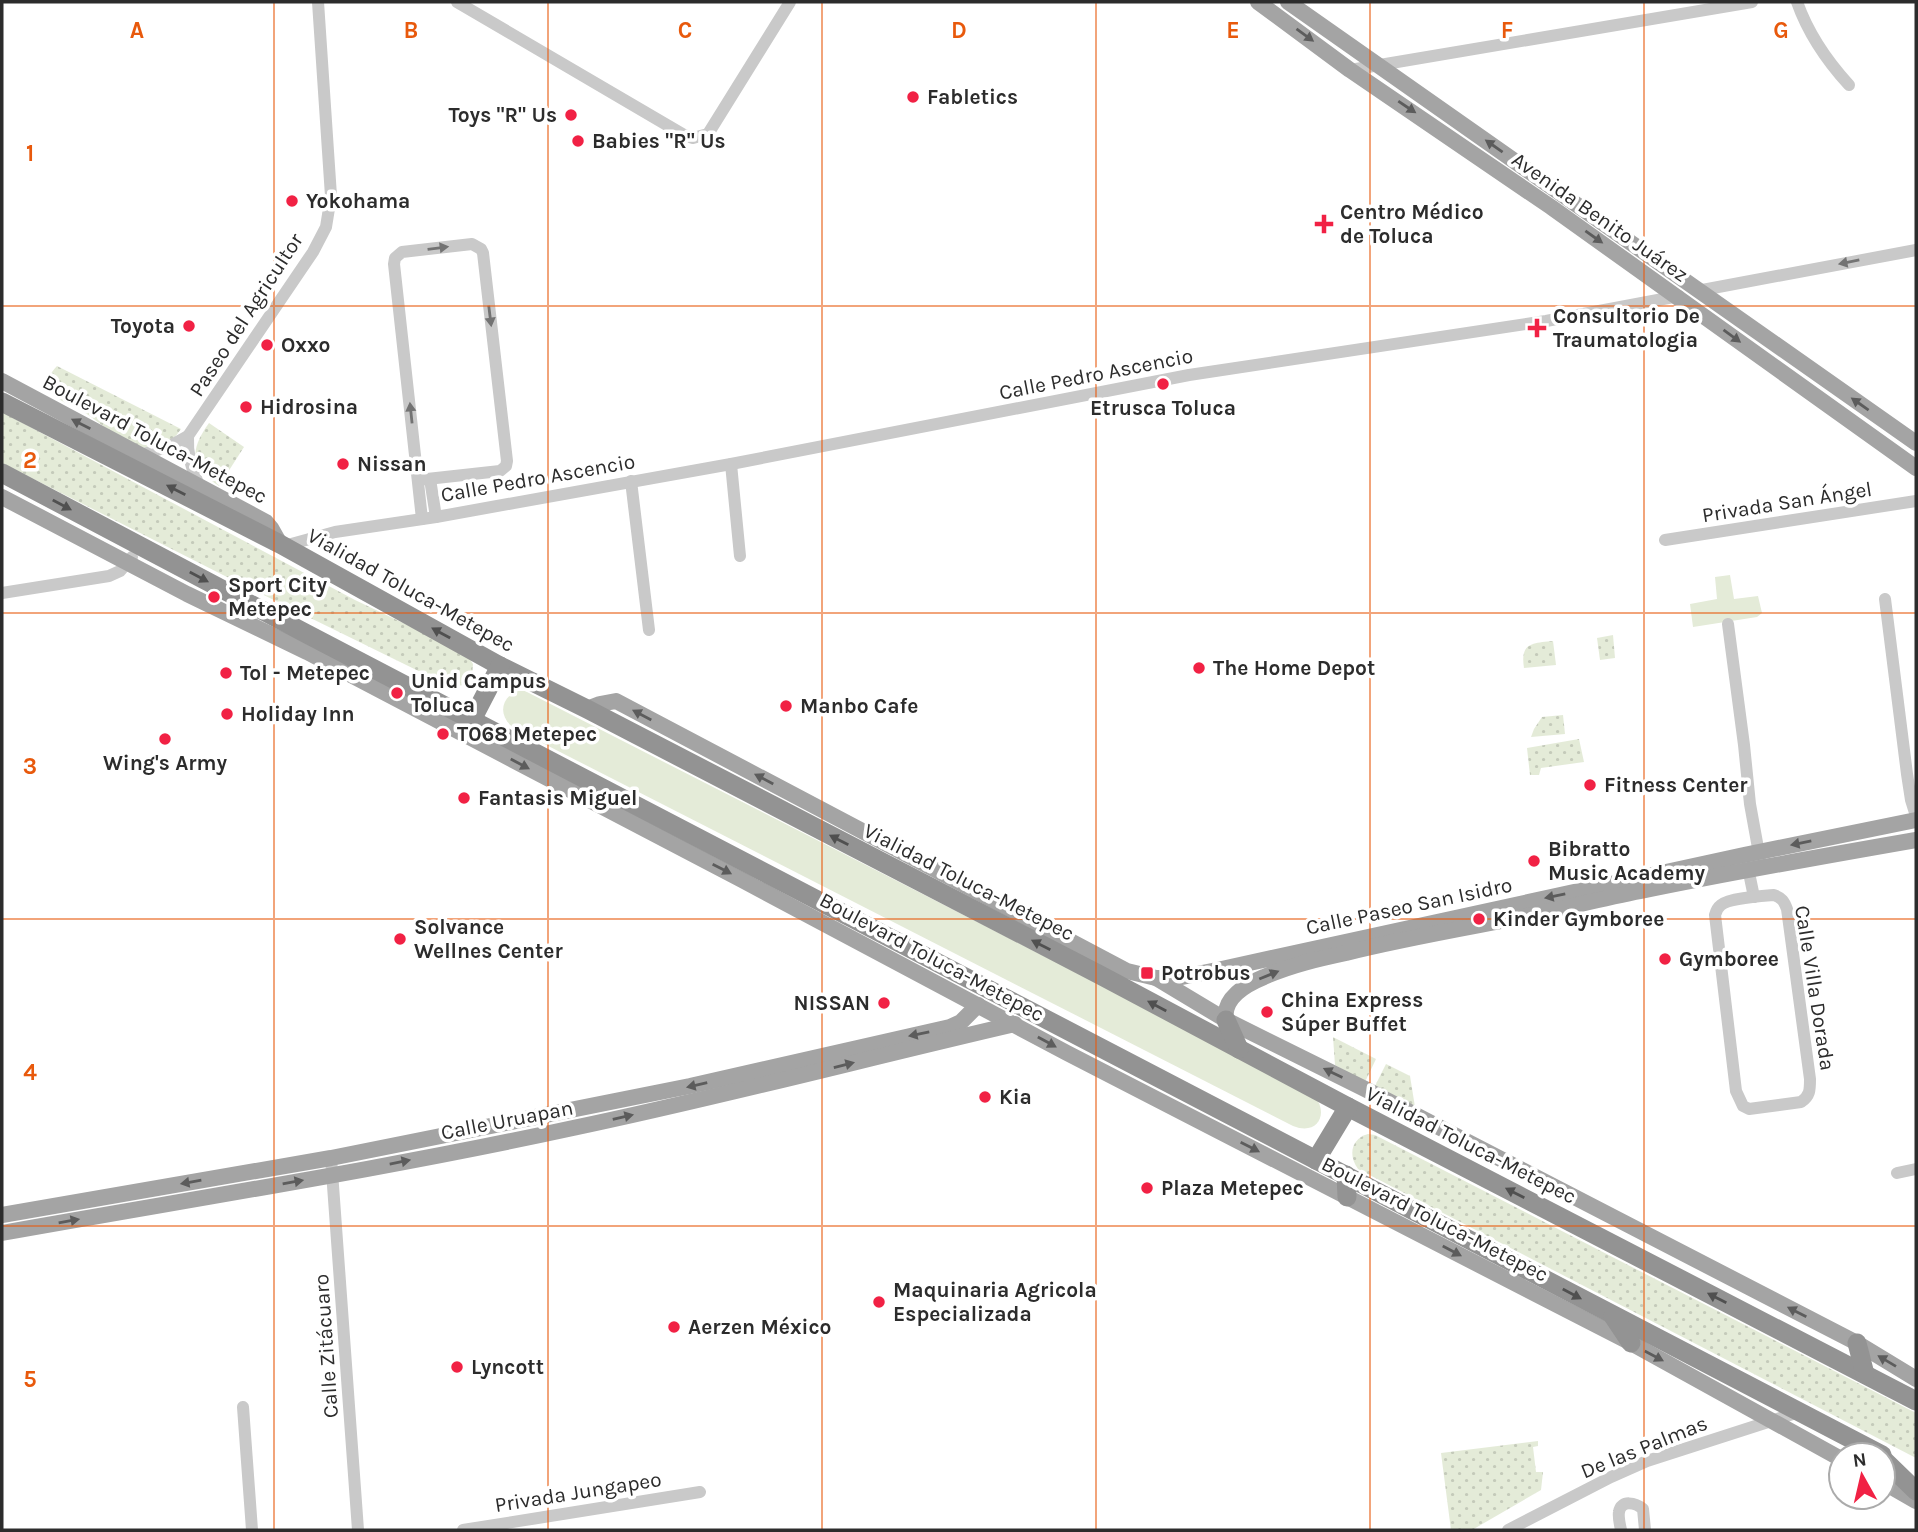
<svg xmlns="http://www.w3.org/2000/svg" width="1918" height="1532" font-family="Karla,sans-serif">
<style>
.grass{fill:url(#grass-dots)}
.park{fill:#e4ebd8}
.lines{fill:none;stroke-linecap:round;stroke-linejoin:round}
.minor{stroke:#c9c9c9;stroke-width:12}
.major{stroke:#a4a4a4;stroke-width:16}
.highway{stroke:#939393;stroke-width:19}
.oneway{fill:#5c5c5c}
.oneway2{fill:#737373}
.oneway3{fill:#505050}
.grid{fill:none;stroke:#e8590c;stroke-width:2;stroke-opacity:0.55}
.poi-dot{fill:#f12144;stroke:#fff;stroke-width:2.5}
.labels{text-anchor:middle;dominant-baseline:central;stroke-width:7;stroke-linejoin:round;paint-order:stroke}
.poi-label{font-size:21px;font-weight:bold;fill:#2c2c2c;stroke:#fff;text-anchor:start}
.street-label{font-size:21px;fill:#2c2c2c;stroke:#fff}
.grid-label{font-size:23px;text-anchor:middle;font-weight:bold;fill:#e8590c;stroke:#fff;stroke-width:7;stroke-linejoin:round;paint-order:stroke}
</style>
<defs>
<pattern id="grass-dots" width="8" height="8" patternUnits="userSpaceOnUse" patternTransform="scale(1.75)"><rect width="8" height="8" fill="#e4ebd8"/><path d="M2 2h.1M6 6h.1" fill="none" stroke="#c4caba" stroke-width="1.8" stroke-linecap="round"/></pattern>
</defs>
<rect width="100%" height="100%" fill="#fff"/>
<g class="grass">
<path d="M57,366l124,63c-6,9 -10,12 -21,15 -4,1 -7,3 -11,4 -19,2 -50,-27 -67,-37 -9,-6 -26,-10 -32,-21 -4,-9 0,-17 7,-24z"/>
<polygon points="2,412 355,600 466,653 473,664 472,677 463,685 451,687 223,575 2,463"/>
<path d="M209,423l35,24 -25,39c-29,-19 -30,-35 -10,-63z"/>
<polygon points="1613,635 1615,658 1600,660 1597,638"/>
<path d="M1553,641l3,24 -32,3c-4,-25 8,-25 29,-27z"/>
<polygon points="1563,715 1565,734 1531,737 1534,729 1542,717"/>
<polygon points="1579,739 1584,762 1541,768 1539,775 1530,775 1527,748"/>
<polygon points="1333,1037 1376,1059 1365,1082 1335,1065"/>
<polygon points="1386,1064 1410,1076 1415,1107 1375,1086"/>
<path d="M1368,1134l7,1 541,278v45l-558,-289c-10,-14 -7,-30 10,-35z"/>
<polygon points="1538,1441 1538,1446 1533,1447 1536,1472 1543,1472 1541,1490 1472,1530 1451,1530 1441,1453"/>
</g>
<g class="park">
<polygon points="1730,575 1734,599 1758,596 1762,613 1757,617 1693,627 1690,604 1717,599 1715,577"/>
<path d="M516,691h9l785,401c21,17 10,45 -17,34l-778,-397c-16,-11 -16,-29 1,-38z"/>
</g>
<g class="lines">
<g class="minor">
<polyline points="457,2 684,135 693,138 708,134 790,2"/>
<path d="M1797,2c11,31 30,59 52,83"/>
<polyline points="1350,70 1752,2"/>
<polyline points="1697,291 1916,250"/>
<path d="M188,436c-1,18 3,33 11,49"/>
<polyline points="141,455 170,446 188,436 313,252 326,227 331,196 318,2"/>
<polyline points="731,464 740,556"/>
<polyline points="430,479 436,517"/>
<polyline points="418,480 500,471 506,466 507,461 483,253 481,249 472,244 402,252 395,258 394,264 422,519"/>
<polyline points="631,481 649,630"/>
<polyline points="1665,540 1916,501"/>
<polyline points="284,546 335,532 436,517 731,464 1189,375 1546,321 1679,296"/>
<polyline points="2,593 109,576 120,571 132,557"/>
<polyline points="1885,599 1907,774 1911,800 1916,816"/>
<polyline points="1728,624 1744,745 1750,804 1760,859"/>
<polyline points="1747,863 1754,897"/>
<path d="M1774,895c8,3 10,6 13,14l23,170c0,11 0,17 -9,23l-52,7 -6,-3 -7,-15 -21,-176c1,-4 2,-7 6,-10 8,-7 41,-9 53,-10z"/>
<polyline points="331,1158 358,1530"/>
<polyline points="1897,1173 1916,1169"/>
<polyline points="243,1407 252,1530"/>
<polyline points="463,1530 700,1492"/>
<polyline points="1508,1530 1611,1477 1647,1461 1799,1412"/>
<path d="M1621,1530c-1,-5 -3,-13 -2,-18 2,-13 17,-9 24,-3l2,21"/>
</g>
<g class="major">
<polyline points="1258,2 1350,70 1551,207 1916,468"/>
<polyline points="1288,2 1916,443"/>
<polyline points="2,381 266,522 271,528 280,544"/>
<polyline points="2,497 187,594 307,652 742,880 1067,1053 1631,1343 1841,1459"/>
<polyline points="587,709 600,704 616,701 1127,971 1156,978 1226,1020 1365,1089 1857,1343 1916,1379"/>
<polyline points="1156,978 1177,978 1217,970 1744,855 1916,820"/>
<path d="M1226,1020c-4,-22 21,-36 38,-43 27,-12 54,-18 82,-24 56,-14 114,-24 171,-35 41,-8 82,-19 124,-27 91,-19 183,-35 275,-51"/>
<polyline points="2,1215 331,1158 690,1086 950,1027 961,1022 978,1005"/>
<path d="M2,1233c190,-34 382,-64 571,-105 148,-31 295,-70 442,-104"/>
<polyline points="1883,1482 1916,1501"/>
</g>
<g class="highway">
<polyline points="2,402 280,544 500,666 587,709 1102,976 1348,1107 1916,1401"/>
<polyline points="2,473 305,633 1882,1455"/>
<polyline points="472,720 500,666"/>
<polyline points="1226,1020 1239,1049"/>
<polyline points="1316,1160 1348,1107"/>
<polyline points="1346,1175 1347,1197"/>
<polyline points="1613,1316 1631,1343"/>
<polyline points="1857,1343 1865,1374"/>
<polyline points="1883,1459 1916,1491"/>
</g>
</g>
<defs><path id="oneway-solid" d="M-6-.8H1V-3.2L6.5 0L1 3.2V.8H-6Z" transform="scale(1.75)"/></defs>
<g class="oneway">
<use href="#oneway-solid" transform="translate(1305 35) rotate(36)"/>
<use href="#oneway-solid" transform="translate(1407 107) rotate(34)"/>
<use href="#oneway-solid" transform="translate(1494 146) rotate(-145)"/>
<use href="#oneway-solid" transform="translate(1594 237) rotate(35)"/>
<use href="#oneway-solid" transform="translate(1732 336) rotate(36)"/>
<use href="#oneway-solid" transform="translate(1860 404) rotate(-145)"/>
<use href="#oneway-solid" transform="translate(81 424) rotate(-153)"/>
<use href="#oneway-solid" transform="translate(642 715) rotate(-152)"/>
<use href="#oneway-solid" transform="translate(520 764) rotate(28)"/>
<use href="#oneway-solid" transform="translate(764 779) rotate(-152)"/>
<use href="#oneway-solid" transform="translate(1801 843) rotate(169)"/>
<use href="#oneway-solid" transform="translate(722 869) rotate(27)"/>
<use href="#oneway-solid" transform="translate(1555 896) rotate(168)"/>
<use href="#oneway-solid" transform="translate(1269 975) rotate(-22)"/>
<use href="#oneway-solid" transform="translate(919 1034) rotate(168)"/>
<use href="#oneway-solid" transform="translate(1047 1042) rotate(29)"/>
<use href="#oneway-solid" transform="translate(844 1065) rotate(-14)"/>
<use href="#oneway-solid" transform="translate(1333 1073) rotate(-154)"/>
<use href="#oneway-solid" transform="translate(697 1085) rotate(167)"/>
<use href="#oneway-solid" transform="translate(623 1117) rotate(-13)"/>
<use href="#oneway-solid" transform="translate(1250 1147) rotate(27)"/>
<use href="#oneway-solid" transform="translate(400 1162) rotate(-11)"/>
<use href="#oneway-solid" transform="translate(191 1182) rotate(170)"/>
<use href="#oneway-solid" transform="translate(293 1182) rotate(-10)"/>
<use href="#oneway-solid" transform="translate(69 1221) rotate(-10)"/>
<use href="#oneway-solid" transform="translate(1452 1251) rotate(28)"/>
<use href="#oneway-solid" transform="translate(1797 1312) rotate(-153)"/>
<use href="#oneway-solid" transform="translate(1654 1356) rotate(28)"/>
<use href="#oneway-solid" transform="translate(1887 1361) rotate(-149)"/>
</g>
<g class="oneway2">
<use href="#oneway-solid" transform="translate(438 248) rotate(-7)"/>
<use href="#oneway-solid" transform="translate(1849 262) rotate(169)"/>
<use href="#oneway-solid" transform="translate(490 316) rotate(83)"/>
<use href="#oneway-solid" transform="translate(411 413) rotate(-96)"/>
</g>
<g class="oneway3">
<use href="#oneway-solid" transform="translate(176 490) rotate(-153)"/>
<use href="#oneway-solid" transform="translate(62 505) rotate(28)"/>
<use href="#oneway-solid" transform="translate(199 577) rotate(28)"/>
<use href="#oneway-solid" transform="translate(441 633) rotate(-151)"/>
<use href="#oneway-solid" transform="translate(839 840) rotate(-153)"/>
<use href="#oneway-solid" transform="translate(1041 945) rotate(-153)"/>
<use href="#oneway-solid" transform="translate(1157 1006) rotate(-152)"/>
<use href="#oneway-solid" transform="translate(1515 1193) rotate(-153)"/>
<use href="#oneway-solid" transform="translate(1572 1294) rotate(28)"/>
<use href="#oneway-solid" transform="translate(1717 1298) rotate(-153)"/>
</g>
<path class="grid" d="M274,2v1528M548,2v1528M822,2v1528M1096,2v1528M1370,2v1528M1644,2v1528M2,306h1914M2,613h1914M2,919h1914M2,1226h1914"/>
<g class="poi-dot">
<circle cx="913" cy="97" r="7"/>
<circle cx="571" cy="115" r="7"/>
<circle cx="578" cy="141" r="7"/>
<circle cx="292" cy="201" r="7"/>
<path d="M1320.5 213.5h7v7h7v7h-7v7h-7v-7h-7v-7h7z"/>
<circle cx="189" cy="326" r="7"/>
<path d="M1533.5 317.5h7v7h7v7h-7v7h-7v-7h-7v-7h7z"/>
<circle cx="267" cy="345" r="7"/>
<circle cx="1163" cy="384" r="7"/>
<circle cx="246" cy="407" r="7"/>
<circle cx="343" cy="464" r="7"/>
<circle cx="214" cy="597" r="7"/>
<circle cx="1199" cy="668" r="7"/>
<circle cx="226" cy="673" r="7"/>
<circle cx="397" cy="693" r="7"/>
<circle cx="786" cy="706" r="7"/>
<circle cx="227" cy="714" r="7"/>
<circle cx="443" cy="734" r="7"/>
<circle cx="165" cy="739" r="7"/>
<circle cx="1590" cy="785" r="7"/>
<circle cx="464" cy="798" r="7"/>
<circle cx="1534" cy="861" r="7"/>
<circle cx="1479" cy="919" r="7"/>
<circle cx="400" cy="939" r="7"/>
<circle cx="1665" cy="959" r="7"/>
<rect x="1140" y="966" width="14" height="14" rx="3.5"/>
<circle cx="884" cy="1003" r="7"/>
<circle cx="1267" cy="1012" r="7"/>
<circle cx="985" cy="1097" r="7"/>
<circle cx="1147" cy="1188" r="7"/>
<circle cx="879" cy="1302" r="7"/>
<circle cx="674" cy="1327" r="7"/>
<circle cx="457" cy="1367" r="7"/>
</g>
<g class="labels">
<g class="poi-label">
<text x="927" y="97">Fabletics</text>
<text x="557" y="115" text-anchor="end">Toys "R" Us</text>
<text x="592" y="141">Babies "R" Us</text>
<text x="306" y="201">Yokohama</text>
<text x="1340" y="212">Centro Médico<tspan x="1340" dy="24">de Toluca</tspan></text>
<text x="1553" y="316">Consultorio De<tspan x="1553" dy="24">Traumatologia</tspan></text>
<text x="175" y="326" text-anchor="end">Toyota</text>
<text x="281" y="345">Oxxo</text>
<text x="260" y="407">Hidrosina</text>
<text x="1163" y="408" text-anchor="middle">Etrusca Toluca</text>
<text x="357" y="464">Nissan</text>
<text x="228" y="585">Sport City<tspan x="228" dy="24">Metepec</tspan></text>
<text x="1213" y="668">The Home Depot</text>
<text x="240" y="673">Tol - Metepec</text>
<text x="411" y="681">Unid Campus<tspan x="411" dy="24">Toluca</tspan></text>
<text x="800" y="706">Manbo Cafe</text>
<text x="241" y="714">Holiday Inn</text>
<text x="457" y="734">T068 Metepec</text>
<text x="165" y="763" text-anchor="middle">Wing's Army</text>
<text x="1604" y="785">Fitness Center</text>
<text x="478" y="798">Fantasis Miguel</text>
<text x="1548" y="849">Bibratto<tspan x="1548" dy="24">Music Academy</tspan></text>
<text x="1493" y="919">Kinder Gymboree</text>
<text x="414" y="927">Solvance<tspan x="414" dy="24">Wellnes Center</tspan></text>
<text x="1679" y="959">Gymboree</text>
<text x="1161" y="973">Potrobus</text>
<text x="1281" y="1000">China Express<tspan x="1281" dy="24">Súper Buffet</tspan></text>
<text x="870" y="1003" text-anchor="end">NISSAN</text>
<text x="999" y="1097">Kia</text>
<text x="1161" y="1188">Plaza Metepec</text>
<text x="893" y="1290">Maquinaria Agricola<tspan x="893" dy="24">Especializada</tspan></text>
<text x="688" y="1327">Aerzen México</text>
<text x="471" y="1367">Lyncott</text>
</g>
<g class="street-label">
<text transform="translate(1600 217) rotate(35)">Avenida Benito Juárez</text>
<text transform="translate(246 315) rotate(-57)">Paseo del Agricultor</text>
<text transform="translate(1096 374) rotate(-11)">Calle Pedro Ascencio</text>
<text transform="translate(155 439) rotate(28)">Boulevard Toluca-Metepec</text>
<text transform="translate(538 478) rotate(-10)">Calle Pedro Ascencio</text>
<text transform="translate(1787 502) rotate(-9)">Privada San Ángel</text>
<text transform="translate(411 590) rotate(29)">Vialidad Toluca-Metepec</text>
<text transform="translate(969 882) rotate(27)">Vialidad Toluca-Metepec</text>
<text transform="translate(1409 906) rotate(-12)">Calle Paseo San Isidro</text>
<text transform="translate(932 957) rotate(28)">Boulevard Toluca-Metepec</text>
<text transform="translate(1815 988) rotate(81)">Calle Villa Dorada</text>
<text transform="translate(507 1120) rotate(-11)">Calle Uruapan</text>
<text transform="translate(1471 1145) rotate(27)">Vialidad Toluca-Metepec</text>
<text transform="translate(1435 1219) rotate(27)">Boulevard Toluca-Metepec</text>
<text transform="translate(326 1346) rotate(-94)">Calle Zitácuaro</text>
<text transform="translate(1644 1447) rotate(-22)">De las Palmas</text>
<text transform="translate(578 1492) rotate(-9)">Privada Jungapeo</text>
</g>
</g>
<g class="grid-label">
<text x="137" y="38">A</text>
<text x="411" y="38">B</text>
<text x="685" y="38">C</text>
<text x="959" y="38">D</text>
<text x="1233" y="38">E</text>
<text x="1507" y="38">F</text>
<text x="1781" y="38">G</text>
<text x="30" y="161">1</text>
<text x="30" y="468">2</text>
<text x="30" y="774">3</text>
<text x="30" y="1080">4</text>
<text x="30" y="1387">5</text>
</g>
<rect width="1918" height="1532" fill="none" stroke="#2c2c2c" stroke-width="7"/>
<g transform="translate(1862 1476) rotate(352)"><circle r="33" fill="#ffffff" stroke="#ababab" stroke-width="2"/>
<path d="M0-5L12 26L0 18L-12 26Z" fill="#f12144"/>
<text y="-10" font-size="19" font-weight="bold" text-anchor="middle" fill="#2c2c2c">N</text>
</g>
</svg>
